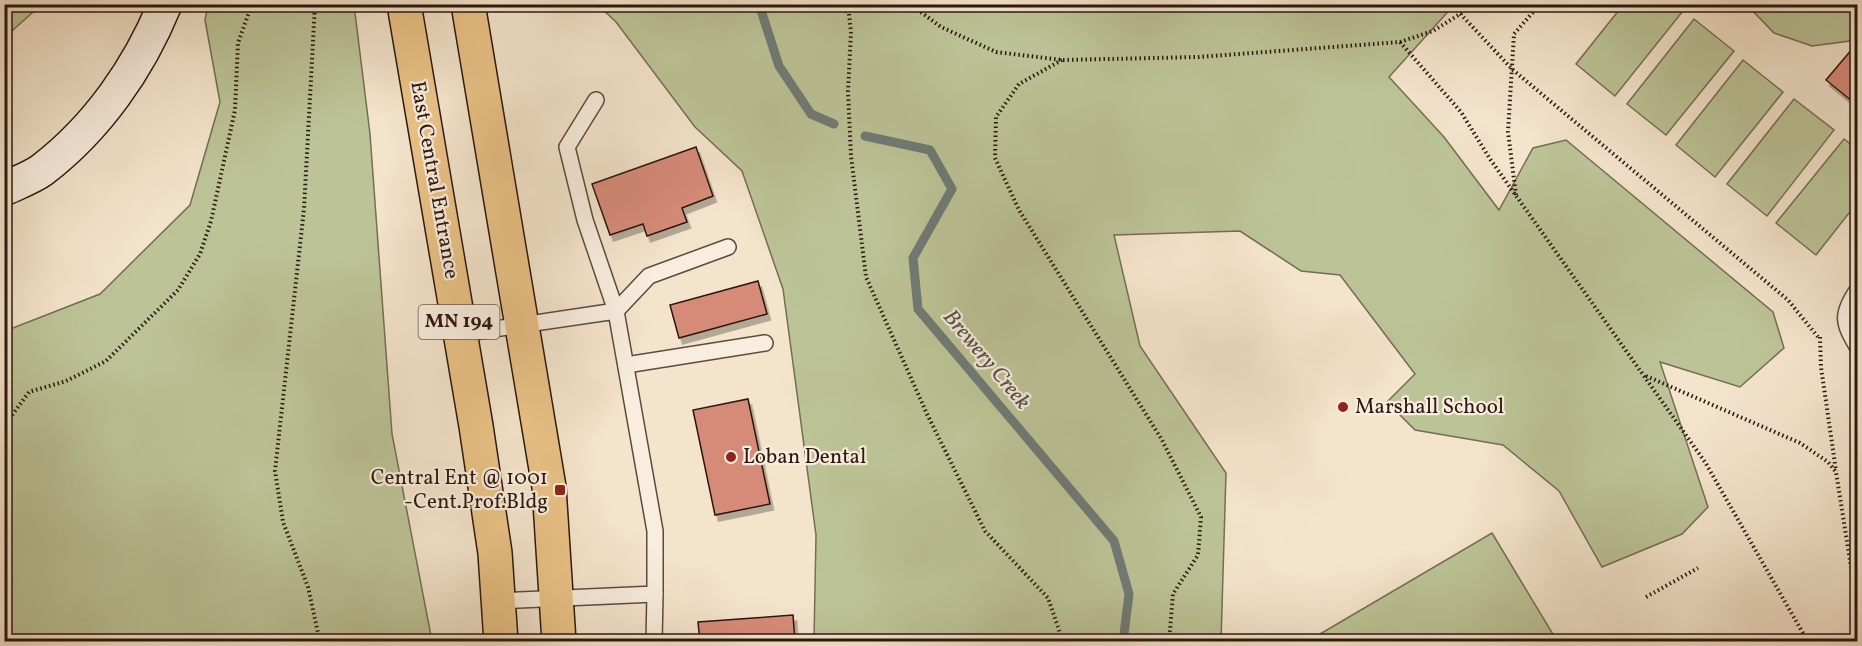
<svg xmlns="http://www.w3.org/2000/svg" width="1862" height="646" font-family="Vollkorn,serif">
<style>
.green{fill:#bcc497;stroke:#746e53;stroke-width:1.5}
.lines{fill:none;stroke-linecap:round;stroke-linejoin:round}
.stream{stroke:#6f7b76;stroke-width:9}
.building{fill:#d68b79;stroke:#2b170f;stroke-width:1.5;filter:url(#shadow)}
.lane-casing{stroke:#5d4a3e;stroke-width:18}
.secondary-casing{stroke:#2b170f;stroke-width:36}
.highway-casing{stroke:#2b170f;stroke-width:36}
.path{stroke:#2b170f;stroke-width:4;stroke-dasharray:1.5 3;stroke-linecap:butt}
.lane{stroke:#f8edde;stroke-width:15}
.secondary{stroke:#f8edde;stroke-width:33}
.highway{stroke:#eac286;stroke-width:33}
.poi-dot{fill:#8f2418;stroke:#f8edde;stroke-width:2}
.labels{text-anchor:middle;dominant-baseline:central;stroke-width:4.5;stroke-linejoin:round;paint-order:stroke}
.shield{fill:#f8edde;stroke:#68574d;stroke-width:1.5}
.shield-label{font-size:20px;font-weight:bold;fill:#2b170f}
.street-label{font-size:21px;fill:#2b170f;stroke:#f8edde}
.poi-label{font-size:21px;fill:#2b170f;stroke:#f8edde;text-anchor:start}
.water-label{font-size:22px;font-style:italic;fill:#53514b;stroke:#f8edde}
</style>
<defs>
<filter id="shadow"><feDropShadow dx="3.5" dy="6" stdDeviation="0" flood-color="#0004"/></filter>
</defs>
<rect width="100%" height="100%" fill="#f4e4cc"/>
<filter id="stains"><feTurbulence type="fractalNoise" baseFrequency=".00333" numOctaves="4"/><feColorMatrix values="0 0 0 0 .2 0 0 0 0 .09 0 0 0 0 .02 0 0 0 .5 -.17"/></filter>
<radialGradient id="worn" r=".72"><stop offset=".6" stop-color="#630" stop-opacity="0"/><stop offset="1" stop-color="#630" stop-opacity=".3"/></radialGradient>
<g class="green">
<polygon points="5,4 41,4 41,5 5,37"/>
<polygon points="208,5 354,5 370,134 392,434 432,641 5,641 5,331 100,294 190,205 220,102 205,20"/>
<polygon points="598,5 1454,5 1389,77 1444,137 1499,210 1533,148 1566,140 1773,312 1784,348 1740,387 1660,362 1708,507 1682,534 1602,567 1559,491 1503,445 1415,430 1387,402 1415,374 1340,275 1301,271 1240,231 1114,235 1140,346 1226,473 1221,641 814,641 816,535 783,289 742,171 695,127 616,22"/>
<polygon points="1623,5 1675,5 1683,11 1615,96 1576,64"/>
<polygon points="1747,5 1857,5 1857,40 1812,46 1774,33"/>
<polygon points="1694,19 1734,51 1666,135 1627,104"/>
<polygon points="1743,60 1783,92 1715,177 1676,145"/>
<polygon points="1794,99 1834,130 1767,216 1727,184"/>
<polygon points="1844,139 1857,149 1857,203 1816,255 1776,223"/>
<polygon points="1492,533 1557,641 1308,641"/>
</g>
<g class="lines">
<g class="stream">
<polyline points="759,4 779,66 811,114 834,124"/>
<polyline points="865,136 930,150 952,189 913,258 918,309 1114,541 1129,594 1123,642"/>
</g>
</g>
<g class="building">
<polygon points="1858,42 1858,106 1826,80"/>
<polygon points="696,147 713,196 682,208 687,222 647,236 643,224 610,235 592,184"/>
<polygon points="758,281 767,314 679,338 670,305"/>
<polygon points="748,399 770,504 715,515 693,410"/>
<polygon points="793,615 795,642 700,642 698,622"/>
</g>
<g class="lines">
<g class="lane-casing">
<g id="lane">
<polyline points="596,100 567,147 585,220 616,311 649,276 728,247"/>
<path d="M1858,289c-18,26 -15,34 0,59"/>
<polyline points="461,334 616,311 655,531 655,594 498,601"/>
<polyline points="626,365 765,343"/>
<polyline points="654,642 655,594"/>
</g>
</g>
<g class="secondary-casing">
<path id="secondary" d="M4,189c12,-6 27,-11 38,-19 55,-42 97,-102 123,-166"/>
</g>
<g class="highway-casing">
<g id="highway">
<polyline points="404,4 476,426 495,553 501,642"/>
<polyline points="468,4 549,487 559,642"/>
</g>
</g>
<g class="path">
<polyline points="315,4 304,209 275,471 283,522 308,587 320,642"/>
<polyline points="840,4 849,14 851,32 848,91 851,156 866,277 927,414 985,531 1048,598 1063,642"/>
<polyline points="910,4 941,27 996,52 1062,60 1198,57 1400,42 1433,31 1476,4"/>
<polyline points="1451,4 1513,70 1788,300 1818,337"/>
<polyline points="1400,42 1461,112 1490,159 1705,462 1804,635 1794,642"/>
<polyline points="1062,60 1019,84 996,117 995,158 1019,210 1162,440 1201,517 1198,555 1173,594 1169,642"/>
<polyline points="1516,195 1508,132 1514,34 1540,4"/>
<polyline points="1820,337 1821,367 1836,471"/>
<polyline points="1646,376 1800,443 1828,462 1836,472 1858,611"/>
<polyline points="4,426 29,392 66,381 106,361 178,290 200,254 211,221 235,110 238,43 252,4"/>
<polyline points="1646,597 1698,568"/>
</g>
<use href="#lane" class="lane"/>
<use href="#secondary" class="secondary"/>
<use href="#highway" class="highway"/>
</g>
<g class="poi-dot">
<circle cx="1343" cy="407" r="6"/>
<circle cx="731" cy="457" r="6"/>
<rect x="554" y="484" width="12" height="12" rx="3"/>
</g>
<g class="labels">
<rect class="shield" x="418.5" y="305" width="81" height="34" rx="4.5"/>
<g class="shield-label">
<text x="459" y="322">MN 194</text>
</g>
<g class="street-label">
<text transform="translate(434 180) rotate(80)">East Central Entrance</text>
</g>
<g class="poi-label">
<text x="1355" y="407">Marshall School</text>
<text x="743" y="457">Loban Dental</text>
<text x="548" y="478" text-anchor="end">Central Ent @ 1001<tspan x="548" dy="24">-Cent.Prof.Bldg</tspan></text>
</g>
<g class="water-label">
<text transform="translate(986 360) rotate(50)">Brewery Creek</text>
</g>
</g>
<rect width="1862" height="646" fill="none" stroke="#f4e4cc" stroke-width="24"/>
<rect x="6" y="6" width="1850" height="634" fill="none" stroke="#2b170f" stroke-width="3"/>
<rect x="12" y="12" width="1838" height="622" fill="none" stroke="#2b170f" stroke-width="1.5"/>
<rect width="100%" height="100%" filter="url(#stains)"/>
<rect width="100%" height="100%" fill="url(#worn)"/>
</svg>
